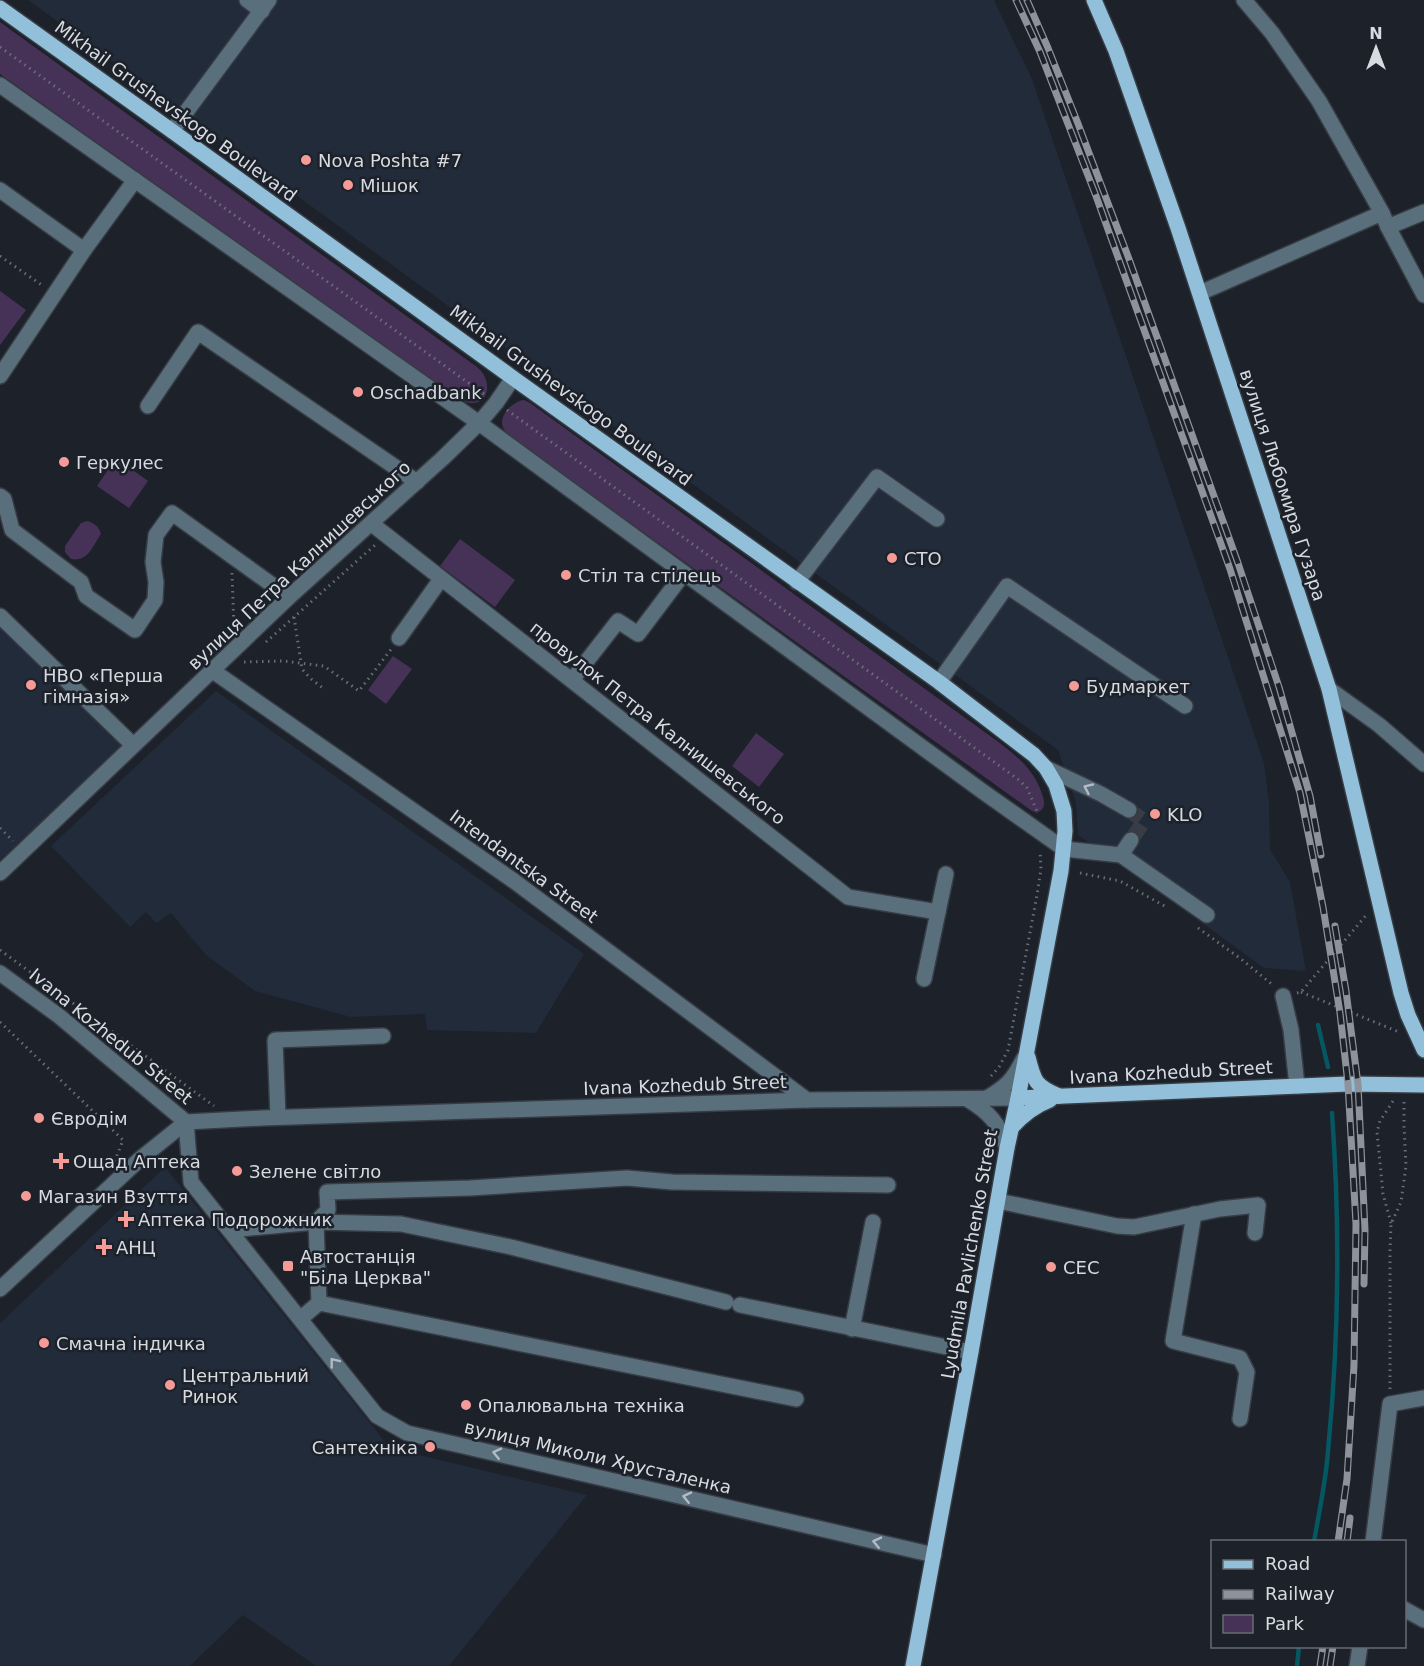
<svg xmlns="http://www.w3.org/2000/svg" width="1424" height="1666" font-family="'DejaVu Sans',sans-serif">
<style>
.built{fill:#222b39}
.green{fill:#473257}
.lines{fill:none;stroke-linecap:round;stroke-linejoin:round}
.stream{stroke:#055762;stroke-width:4.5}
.minor-tunnel{stroke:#383d45;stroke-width:15;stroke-dasharray:15 8;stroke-linecap:butt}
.minor-casing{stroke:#363b44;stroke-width:18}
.major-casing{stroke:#363b44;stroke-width:18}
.path{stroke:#6a6e76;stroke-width:3;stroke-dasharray:1.5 4.5;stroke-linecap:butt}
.minor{stroke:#5a6f7c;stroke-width:15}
.major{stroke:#92bfd9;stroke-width:15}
.rail-casing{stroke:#8e929a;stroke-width:7}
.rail{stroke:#1c212a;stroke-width:4.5;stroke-dasharray:14;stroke-linecap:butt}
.oneway{stroke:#b2bbc3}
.poi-dot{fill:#f59b97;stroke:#1c212a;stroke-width:2}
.labels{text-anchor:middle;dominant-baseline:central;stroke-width:5;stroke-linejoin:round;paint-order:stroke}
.street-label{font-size:18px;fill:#d7dbe1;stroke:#1c212a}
.poi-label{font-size:18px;fill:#d7dbe1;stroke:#1c212a;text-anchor:start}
</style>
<rect width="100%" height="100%" fill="#1c212a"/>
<g class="built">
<polygon points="28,0 994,0 1032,79 1264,763 1269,803 1270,849 1290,882 1306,971 1264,968 1161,893 1078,835 1076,803 1058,750"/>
<polygon points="0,624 123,746 0,860"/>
<polygon points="216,691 584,954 536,1033 427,1030 425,1014 351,1017 255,991 206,955 171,913 156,923 146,912 130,927 51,846"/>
<polygon points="165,1167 390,1448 587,1495 449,1666 316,1666 243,1615 190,1666 0,1666 0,1323"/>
</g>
<g class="green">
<path d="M0,22l477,345c20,16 9,49 -20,31l-457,-324z"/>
<polygon points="0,291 26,310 0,345"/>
<path d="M524,400l6,3 467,338c21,16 38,29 46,56 2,7 2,12 -6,16l-5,-2 -523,-375c-3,-4 -7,-8 -7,-13 0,-11 12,-22 22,-23z"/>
<polygon points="116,458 148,481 129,508 97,486"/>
<path d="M87,521c8,2 12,6 14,13 -9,13 -13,28 -30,25l-6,-7v-6l16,-23z"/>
<polygon points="460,539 515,580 495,607 440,566"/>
<polygon points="393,656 412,669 386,704 368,690"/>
<polygon points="756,733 784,754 759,787 732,766"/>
</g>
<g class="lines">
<g class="stream">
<polyline points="1318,1025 1328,1067"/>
<path d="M1314,1542c5,-30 12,-61 14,-91 11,-112 12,-226 4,-338"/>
<polyline points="1297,1666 1299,1646"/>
</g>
<polyline class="minor-tunnel" points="1129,810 1144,821 1131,840"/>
<g class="minor-casing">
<g id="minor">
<polyline points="247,0 262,11"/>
<polyline points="1244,0 1272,33 1319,101 1382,213 1388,227 1424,295"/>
<polyline points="0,85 479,423 982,791 1064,849 1121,855 1207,915"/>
<polyline points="172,131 269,0"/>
<polyline points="0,190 84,250"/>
<polyline points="1388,227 1424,212"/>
<polyline points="1200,293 1382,213"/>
<polyline points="0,376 84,250 135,180"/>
<polyline points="148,406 198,332 417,482"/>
<polyline points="0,496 4,499 12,530 81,582 86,596 135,630 155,600 156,582 153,562 156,535 172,513 289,597"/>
<polyline points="372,524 848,897 938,912"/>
<polyline points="797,582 877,477 937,519"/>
<polyline points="0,616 133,745"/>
<polyline points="399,638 441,579"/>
<polyline points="213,671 514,881 807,1100"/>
<polyline points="572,680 618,621 638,634 684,573"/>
<polyline points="939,682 1007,586 1185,706"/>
<polyline points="1329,689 1379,725 1424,764"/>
<polyline points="1046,768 1101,794 1129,810"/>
<polyline points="1121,855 1131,840"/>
<polyline points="0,873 289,597 443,458 479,423 496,403 513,378"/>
<polyline points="0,973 59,1016 186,1122 262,1118 807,1100 1018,1098"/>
<polyline points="924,979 946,874"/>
<polyline points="1283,996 1291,1030 1297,1086"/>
<path d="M987,1098c20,-12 26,-18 37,-40"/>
<path d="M967,1099c22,13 32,24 40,49"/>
<polyline points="278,1117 275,1040 383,1036"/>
<polyline points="186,1122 191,1182 377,1416 407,1433 934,1555"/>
<polyline points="998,1201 1117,1226 1134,1227 1220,1209 1258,1205 1255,1233"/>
<polyline points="1194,1214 1173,1341 1240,1358 1247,1372 1240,1419"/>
<polyline points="230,1230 316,1222 401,1224 511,1247 726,1302"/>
<polyline points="0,1289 140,1159 186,1122"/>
<polyline points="319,1303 316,1222 328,1210 327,1192 470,1188 627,1178 672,1182 888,1185"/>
<polyline points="740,1305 971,1352"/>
<polyline points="300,1319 319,1303 796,1399"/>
<polyline points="852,1329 873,1222"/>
<polyline points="1373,1542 1390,1404 1424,1398"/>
<polyline points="1404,1609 1424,1620"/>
<polyline points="1357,1666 1360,1646"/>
</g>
</g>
<g class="major-casing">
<g id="major">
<polyline points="1094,0 1116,51 1178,228 1329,689 1401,993 1408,1015 1424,1050"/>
<polyline points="0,8 172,131 513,378 939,682 1034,755 1046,768 1056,785 1064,811 1065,831 1061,871 1018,1098 1007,1148 971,1352 913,1666"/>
<path d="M1028,1057c6,24 7,29 31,39"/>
<polyline points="1018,1098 1348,1084 1424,1085"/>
<path d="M1012,1127c11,-12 22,-21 38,-27"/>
</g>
</g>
<g class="path">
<polyline points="0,47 484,394"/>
<polyline points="0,256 43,286"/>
<polyline points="507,410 1019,780 1027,788 1037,811"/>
<polyline points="232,573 234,629"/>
<polyline points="294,617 302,669 310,678 324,689"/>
<polyline points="266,642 375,545"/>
<polyline points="244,662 283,661 324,666 359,691 392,648"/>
<polyline points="0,828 13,841"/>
<polyline points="1080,873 1120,881 1168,908"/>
<polyline points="1198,928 1241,959 1274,986"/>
<polyline points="0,950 214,1106"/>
<polyline points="1301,992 1399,1032"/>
<polyline points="1297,993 1301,992 1368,913"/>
<polyline points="0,1022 123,1140 115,1161"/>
<polyline points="991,1076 999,1067 1008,1050 1037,895 1041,869 1040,851"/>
<polyline points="1391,1223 1383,1194 1377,1132 1380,1121 1395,1098"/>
<polyline points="1390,1389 1390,1251 1391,1224 1401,1202 1406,1166 1404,1125 1404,1098"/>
</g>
<use href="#minor" class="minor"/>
<use href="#major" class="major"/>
<g class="rail-casing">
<g id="rail">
<polyline points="1016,0 1040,52 1096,196 1230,569 1300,793 1323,907 1340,1013 1348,1084 1356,1224 1354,1365 1347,1479 1338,1542"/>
<polyline points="1027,0 1048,48 1077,121 1129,259 1238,563 1279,687 1310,796 1321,855"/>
<polyline points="1335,926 1346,991 1358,1084 1365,1230 1364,1284"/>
<polyline points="1347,1542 1350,1518"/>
<polyline points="1320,1666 1323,1646"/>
<polyline points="1330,1666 1333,1646"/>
</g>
</g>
<use href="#rail" class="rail"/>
</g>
<defs><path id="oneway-chevron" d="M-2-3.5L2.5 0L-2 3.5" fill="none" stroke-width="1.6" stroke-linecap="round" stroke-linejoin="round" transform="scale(1.5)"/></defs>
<g class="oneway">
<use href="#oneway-chevron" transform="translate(1088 788) rotate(-155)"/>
<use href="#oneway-chevron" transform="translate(334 1362) rotate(-128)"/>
<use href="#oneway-chevron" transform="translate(497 1453) rotate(-167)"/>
<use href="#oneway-chevron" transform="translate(687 1497) rotate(-167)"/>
<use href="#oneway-chevron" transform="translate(877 1542) rotate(-167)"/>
</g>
<g class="poi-dot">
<circle cx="306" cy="160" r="6"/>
<circle cx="348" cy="185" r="6"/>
<circle cx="358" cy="392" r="6"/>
<circle cx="64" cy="462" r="6"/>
<circle cx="892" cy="558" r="6"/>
<circle cx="566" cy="575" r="6"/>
<circle cx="31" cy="685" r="6"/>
<circle cx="1074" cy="686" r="6"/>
<circle cx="1155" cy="814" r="6"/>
<circle cx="39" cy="1118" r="6"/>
<path d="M58 1152h6v6h6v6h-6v6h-6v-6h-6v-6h6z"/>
<circle cx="237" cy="1171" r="6"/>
<circle cx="26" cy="1196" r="6"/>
<path d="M123 1210h6v6h6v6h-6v6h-6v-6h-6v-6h6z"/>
<path d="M101 1238h6v6h6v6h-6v6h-6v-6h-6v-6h6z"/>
<rect x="282" y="1260" width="12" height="12" rx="3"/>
<circle cx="1051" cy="1267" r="6"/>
<circle cx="44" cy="1343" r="6"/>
<circle cx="170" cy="1385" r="6"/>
<circle cx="466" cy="1405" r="6"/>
<circle cx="430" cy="1447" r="6"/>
</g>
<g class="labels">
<g class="street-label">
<text transform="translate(176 111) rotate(36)">Mikhail Grushevskogo Boulevard</text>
<text transform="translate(571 395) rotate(36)">Mikhail Grushevskogo Boulevard</text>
<text transform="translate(1283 485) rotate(72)">вулиця Любомира Гузара</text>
<text transform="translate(299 565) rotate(-43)">вулиця Петра Калнишевського</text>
<text transform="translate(658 723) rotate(38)">провулок Петра Калнишевського</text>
<text transform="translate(524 866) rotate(36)">Intendantska Street</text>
<text transform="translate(111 1036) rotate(39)">Ivana Kozhedub Street</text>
<text transform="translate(1171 1072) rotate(-3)">Ivana Kozhedub Street</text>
<text transform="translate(685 1085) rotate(-2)">Ivana Kozhedub Street</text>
<text transform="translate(969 1254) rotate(-80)">Lyudmila Pavlichenko Street</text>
<text transform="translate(598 1457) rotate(13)">вулиця Миколи Хрусталенка</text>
</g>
<g class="poi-label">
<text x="318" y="160">Nova Poshta #7</text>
<text x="360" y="185">Мішок</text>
<text x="370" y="392">Oschadbank</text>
<text x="76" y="462">Геркулес</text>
<text x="904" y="558">СТО</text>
<text x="578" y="575">Стіл та стілець</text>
<text x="43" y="675">НВО «Перша<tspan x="43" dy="21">гімназія»</tspan></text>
<text x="1086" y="686">Будмаркет</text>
<text x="1167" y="814">KLO</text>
<text x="51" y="1118">Євродім</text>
<text x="73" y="1161">Ощад Аптека</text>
<text x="249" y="1171">Зелене світло</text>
<text x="38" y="1196">Магазин Взуття</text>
<text x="138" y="1219">Аптека Подорожник</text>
<text x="116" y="1247">АНЦ</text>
<text x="300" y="1256">Автостанція<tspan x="300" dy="21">"Біла Церква"</tspan></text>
<text x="1063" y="1267">СЕС</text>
<text x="56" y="1343">Смачна індичка</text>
<text x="182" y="1375">Центральний<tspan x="182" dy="21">Ринок</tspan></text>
<text x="478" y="1405">Опалювальна техніка</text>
<text x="418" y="1447" text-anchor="end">Сантехніка</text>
</g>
</g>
<rect x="1211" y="1540" width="195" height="108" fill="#1c212a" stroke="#676b73" stroke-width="1.5"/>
<rect x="1223" y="1560" width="30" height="9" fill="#92bfd9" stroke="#676b73" stroke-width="1.5"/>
<text x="1265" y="1570" font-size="18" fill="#d7dbe1">Road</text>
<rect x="1223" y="1590" width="30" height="9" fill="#8e929a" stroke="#676b73" stroke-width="1.5"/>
<text x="1265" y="1600" font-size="18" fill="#d7dbe1">Railway</text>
<rect x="1223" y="1615" width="30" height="18" fill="#473257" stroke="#676b73" stroke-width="1.5"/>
<text x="1265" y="1630" font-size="18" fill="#d7dbe1">Park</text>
<g transform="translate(1376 48)" stroke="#1c212a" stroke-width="4.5" paint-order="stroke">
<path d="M0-4.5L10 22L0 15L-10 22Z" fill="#d7dbe1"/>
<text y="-9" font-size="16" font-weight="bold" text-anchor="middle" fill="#d7dbe1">N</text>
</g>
</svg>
